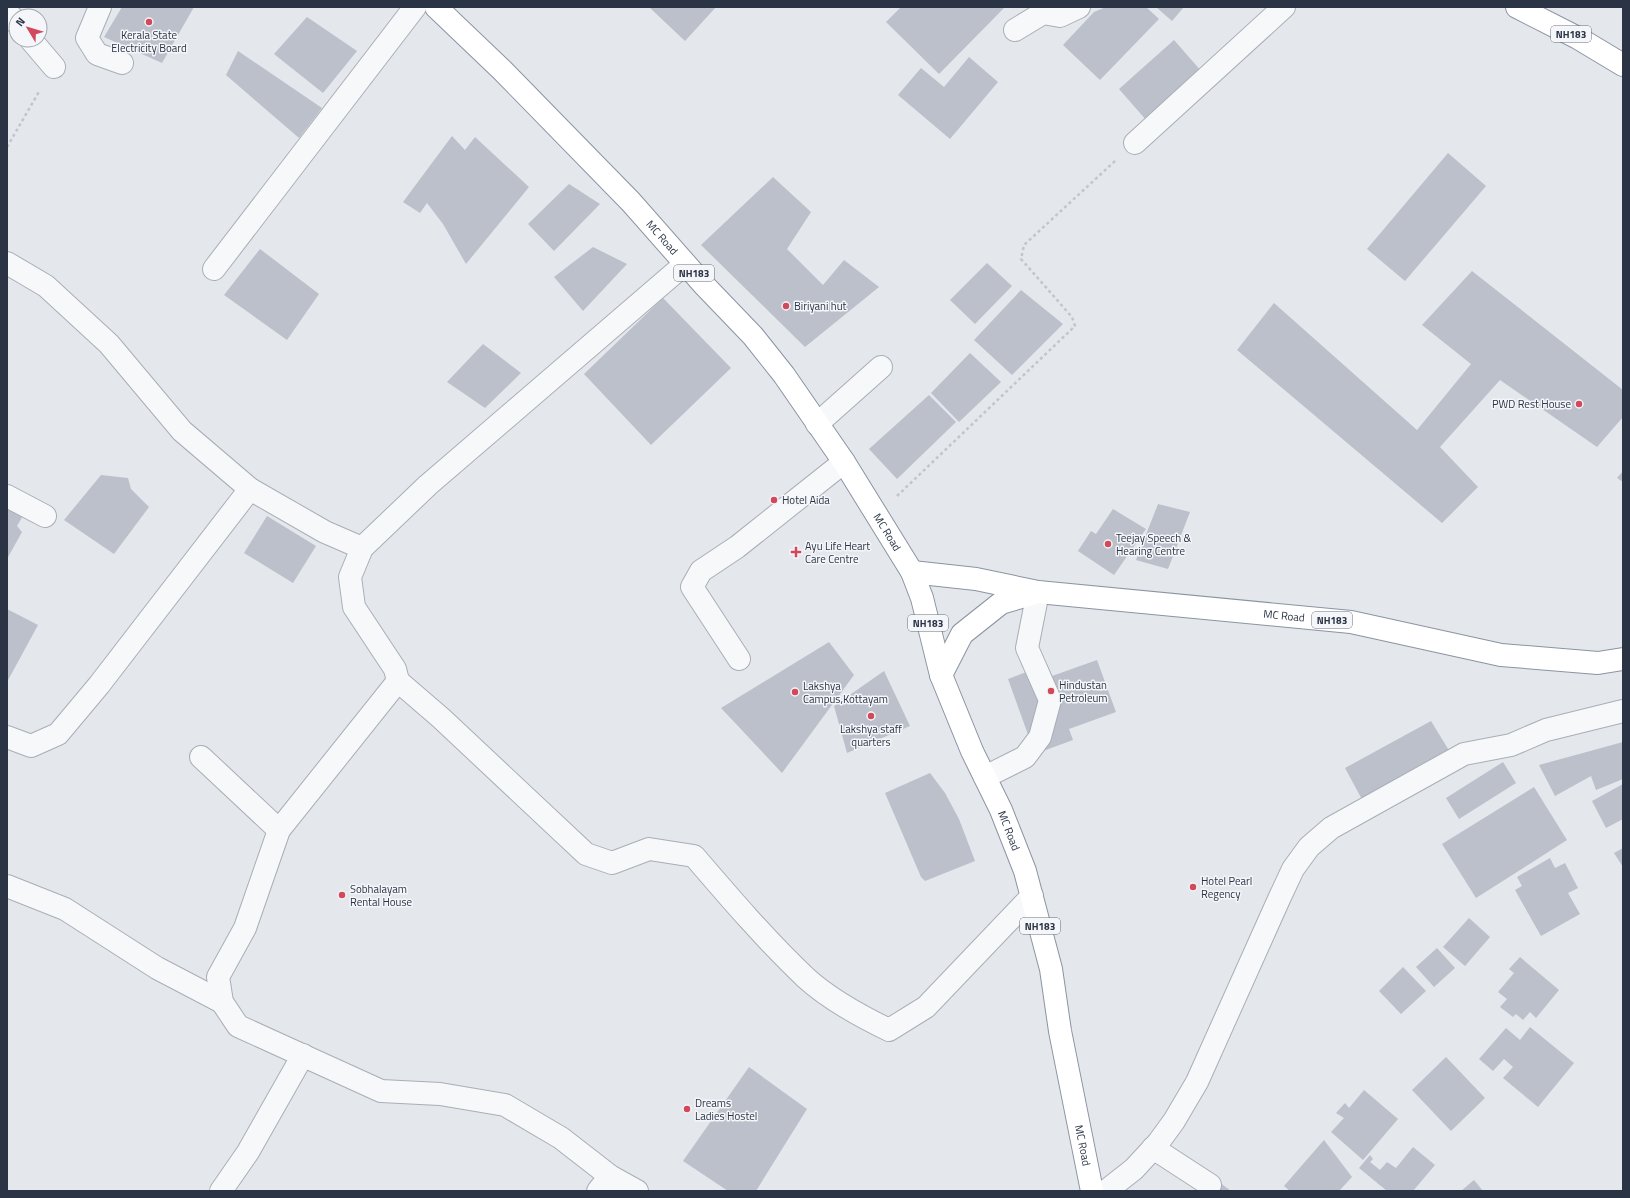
<svg xmlns="http://www.w3.org/2000/svg" width="1630" height="1198" font-family="'Titillium Web',sans-serif">
<style>
.building{fill:#bbc0ca}
.lines{fill:none;stroke-linecap:round;stroke-linejoin:round}
.minor-casing{stroke:#a9aeb7;stroke-width:24}
.highway-casing{stroke:#8b94a3;stroke-width:24}
.path{stroke:#c2c5cb;stroke-width:2.5;stroke-dasharray:3 3;stroke-linecap:butt}
.minor{stroke:#f7f8fa;stroke-width:22}
.highway{stroke:#fff;stroke-width:22}
.poi-dot{fill:#d1495b;stroke:#f4f6f9;stroke-width:1.5}
.labels{text-anchor:middle;dominant-baseline:central;stroke-width:3;stroke-linejoin:round;paint-order:stroke}
.shield{fill:#f4f6f9;stroke:#676e7b;stroke-width:1}
.shield-label{font-size:10px;font-weight:bold;fill:#2b3445}
.poi-label{font-size:11px;fill:#2b3445;stroke:#f4f6f9;text-anchor:start}
.street-label{font-size:11px;fill:#2b3445;stroke:#f4f6f9}
</style>
<rect width="100%" height="100%" fill="#e4e7ec"/>
<g class="building">
<polygon points="122,7 194,7 162,63 104,37"/>
<polygon points="649,7 716,7 685,41"/>
<polygon points="901,7 1005,7 939,74 886,22"/>
<polygon points="1106,7 1146,7 1159,19 1100,80 1063,45 1094,12"/>
<polygon points="1156,7 1184,7 1172,21"/>
<polygon points="307,17 357,51 323,93 274,54"/>
<polygon points="1174,40 1202,72 1147,121 1119,89"/>
<polygon points="238,51 322,108 299,138 226,75"/>
<polygon points="969,57 998,82 950,139 898,95 921,68 944,87"/>
<polygon points="452,136 465,150 475,137 529,187 466,264 443,224 427,203 420,213 403,202"/>
<polygon points="1448,153 1486,186 1405,281 1367,249"/>
<polygon points="773,177 811,212 787,249 823,285 844,260 879,287 805,347 701,245"/>
<polygon points="569,184 600,204 554,251 528,224"/>
<polygon points="593,247 627,264 583,311 554,277"/>
<polygon points="260,249 319,294 287,340 224,295"/>
<polygon points="987,263 1012,286 975,324 950,300"/>
<polygon points="1472,271 1623,390 1623,417 1597,447 1500,380 1440,447 1478,487 1442,523 1237,350 1274,303 1417,430 1471,364 1422,325"/>
<polygon points="1021,290 1063,324 1012,375 974,340"/>
<polygon points="663,298 731,368 651,445 584,374"/>
<polygon points="483,344 521,373 485,408 447,382"/>
<polygon points="970,353 1001,382 959,422 931,393"/>
<polygon points="929,395 956,422 897,479 869,449"/>
<polygon points="1623,471 1623,482 1617,478"/>
<polygon points="101,475 128,478 131,489 149,507 114,554 64,520"/>
<polygon points="1158,504 1190,512 1168,569 1136,560"/>
<polygon points="7,505 24,514 17,526 22,532 7,559"/>
<polygon points="1113,509 1146,529 1114,575 1078,551 1091,531 1096,534"/>
<polygon points="267,516 316,546 293,583 244,553"/>
<polygon points="7,609 38,625 7,682"/>
<polygon points="829,642 854,675 782,773 721,708"/>
<polygon points="1097,660 1116,712 1069,729 1073,740 1035,754 1008,679 1047,664 1052,676"/>
<polygon points="884,671 910,726 847,753 834,706"/>
<polygon points="1431,721 1453,757 1365,805 1345,768"/>
<polygon points="1623,742 1623,779 1596,790 1591,776 1555,796 1539,765"/>
<polygon points="1503,762 1516,783 1459,819 1446,798"/>
<polygon points="930,773 945,793 959,819 975,861 925,881 921,877 885,793"/>
<polygon points="1623,784 1623,819 1606,828 1592,801"/>
<polygon points="1534,787 1567,840 1476,898 1442,844"/>
<polygon points="1623,848 1623,867 1614,853"/>
<polygon points="1550,858 1555,868 1565,863 1578,888 1568,893 1580,914 1541,936 1515,890 1522,886 1517,877"/>
<polygon points="1469,918 1490,937 1465,966 1443,947"/>
<polygon points="1437,948 1455,968 1434,987 1416,967"/>
<polygon points="1520,957 1559,990 1536,1018 1530,1012 1523,1020 1516,1014 1513,1017 1500,1007 1507,999 1498,992 1514,973 1509,969"/>
<polygon points="1403,967 1426,991 1401,1014 1379,991"/>
<polygon points="1530,1027 1574,1063 1538,1107 1503,1078 1513,1067 1504,1059 1493,1071 1479,1059 1506,1028 1520,1040"/>
<polygon points="1446,1057 1485,1098 1451,1131 1412,1090"/>
<polygon points="749,1067 807,1109 756,1191 728,1191 683,1161"/>
<polygon points="1364,1090 1398,1119 1363,1160 1331,1132 1344,1118 1336,1113 1345,1103 1349,1108"/>
<polygon points="1324,1140 1352,1177 1339,1191 1290,1191 1284,1186"/>
<polygon points="1413,1147 1435,1165 1413,1191 1387,1191 1359,1168 1370,1155 1373,1159 1370,1162 1380,1170 1387,1162 1396,1168"/>
<polygon points="1474,1180 1483,1191 1461,1191"/>
<polygon points="1219,1182 1231,1191 1214,1191"/>
</g>
<g class="lines">
<g class="minor-casing">
<g id="minor">
<polyline points="100,7 87,38 97,54 122,63"/>
<polyline points="7,12 16,22"/>
<polyline points="1015,30 1043,13 1060,16 1079,7"/>
<polyline points="31,40 54,67"/>
<polyline points="1135,143 1284,7"/>
<polyline points="7,263 46,286 109,344 182,431 250,489 325,532 362,548"/>
<polyline points="214,269 415,7"/>
<polyline points="817,424 881,367"/>
<polyline points="7,496 45,516"/>
<polyline points="739,659 692,587 701,571 737,547 844,462"/>
<path d="M398,681l43,37 145,136 26,9 37,-14 45,7c36,42 72,84 112,122 22,20 56,39 83,52l37,-23 106,-111"/>
<polyline points="7,737 31,746 58,734 99,685 250,489"/>
<polyline points="201,757 279,830"/>
<polyline points="985,777 1025,757 1040,737 1050,700 1027,648 1038,592"/>
<polyline points="7,886 65,909 157,968 222,1002"/>
<polyline points="1153,1148 1210,1185"/>
<polyline points="221,1191 248,1152 303,1055"/>
<polyline points="598,1191 610,1176"/>
<polyline points="637,1191 610,1176 561,1138 505,1105 440,1094 381,1091 238,1026 222,1002 218,977 245,928 279,830 398,681 395,669 354,607 350,577 362,548 428,485 685,264"/>
<polyline points="1106,1191 1134,1169 1158,1143 1174,1121 1197,1082 1279,899 1293,869 1309,847 1331,828 1464,754 1511,745 1546,730 1623,711"/>
</g>
</g>
<g class="highway-casing">
<g id="highway">
<path id="s1" d="M436,7l66,63 129,132 74,84 48,50 31,39 60,87 68,110 10,26 19,77 31,76 29,59 24,61 26,98 9,62 32,160"/>
<polyline points="1517,7 1578,38 1623,65"/>
<path id="s2" d="M912,572l64,7 62,13 313,30 150,33 97,8 25,-4"/>
<polyline points="941,675 962,634 1001,603 1035,593"/>
</g>
</g>
<g class="path">
<polyline points="7,147 40,90"/>
<polyline points="897,496 1075,326 1072,317 1021,259 1024,245 1115,161"/>
</g>
<use href="#minor" class="minor"/>
<use href="#highway" class="highway"/>
</g>
<g class="poi-dot">
<circle cx="149" cy="22" r="4"/>
<circle cx="786" cy="306" r="4"/>
<circle cx="1579" cy="404" r="4"/>
<circle cx="774" cy="500" r="4"/>
<circle cx="1108" cy="544" r="4"/>
<path d="M794 546h4v4h4v4h-4v4h-4v-4h-4v-4h4z"/>
<circle cx="1051" cy="691" r="4"/>
<circle cx="795" cy="692" r="4"/>
<circle cx="871" cy="716" r="4"/>
<circle cx="1193" cy="887" r="4"/>
<circle cx="342" cy="895" r="4"/>
<circle cx="687" cy="1109" r="4"/>
</g>
<g class="labels">
<g class="shield">
<rect x="1551" y="26" width="40" height="16" rx="3"/>
<rect x="674" y="265" width="40" height="16" rx="3"/>
<rect x="1312" y="612" width="40" height="16" rx="3"/>
<rect x="908" y="615" width="40" height="16" rx="3"/>
<rect x="1020" y="918" width="40" height="16" rx="3"/>
</g>
<g class="shield-label">
<text x="1571" y="34">NH183</text>
<text x="694" y="273">NH183</text>
<text x="1332" y="620">NH183</text>
<text x="928" y="623">NH183</text>
<text x="1040" y="926">NH183</text>
</g>
<g class="poi-label">
<text x="149" y="35" text-anchor="middle">Kerala State<tspan x="149" dy="13">Electricity Board</tspan></text>
<text x="794" y="306">Biriyani hut</text>
<text x="1571" y="404" text-anchor="end">PWD Rest House</text>
<text x="782" y="500">Hotel Aida</text>
<text x="1116" y="538">Teejay Speech &amp;<tspan x="1116" dy="13">Hearing Centre</tspan></text>
<text x="805" y="546">Ayu Life Heart<tspan x="805" dy="13">Care Centre</tspan></text>
<text x="1059" y="685">Hindustan<tspan x="1059" dy="13">Petroleum</tspan></text>
<text x="803" y="686">Lakshya<tspan x="803" dy="13">Campus,Kottayam</tspan></text>
<text x="871" y="729" text-anchor="middle">Lakshya staff<tspan x="871" dy="13">quarters</tspan></text>
<text x="1201" y="881">Hotel Pearl<tspan x="1201" dy="13">Regency</tspan></text>
<text x="350" y="889">Sobhalayam<tspan x="350" dy="13">Rental House</tspan></text>
<text x="695" y="1103">Dreams<tspan x="695" dy="13">Ladies Hostel</tspan></text>
</g>
<g class="street-label">
<text stroke="none"><textPath href="#s1" startOffset="323">MC Road</textPath></text>
<text stroke="none"><textPath href="#s1" startOffset="695">MC Road</textPath></text>
<text stroke="none"><textPath href="#s2" startOffset="375">MC Road</textPath></text>
<text stroke="none"><textPath href="#s1" startOffset="1019">MC Road</textPath></text>
<text stroke="none"><textPath href="#s1" startOffset="1343">MC Road</textPath></text>
</g>
</g>
<rect width="1630" height="1198" fill="none" stroke="#2b3445" stroke-width="16"/>
<g transform="translate(28 28) rotate(308)"><circle r="19" fill="#f4f6f9" stroke="#a4a8b1"/>
<path d="M0-3L7 15L0 10L-7 15Z" fill="#d1495b"/>
<text y="-6" font-size="11" font-weight="bold" text-anchor="middle" fill="#2b3445">N</text>
</g>
</svg>
